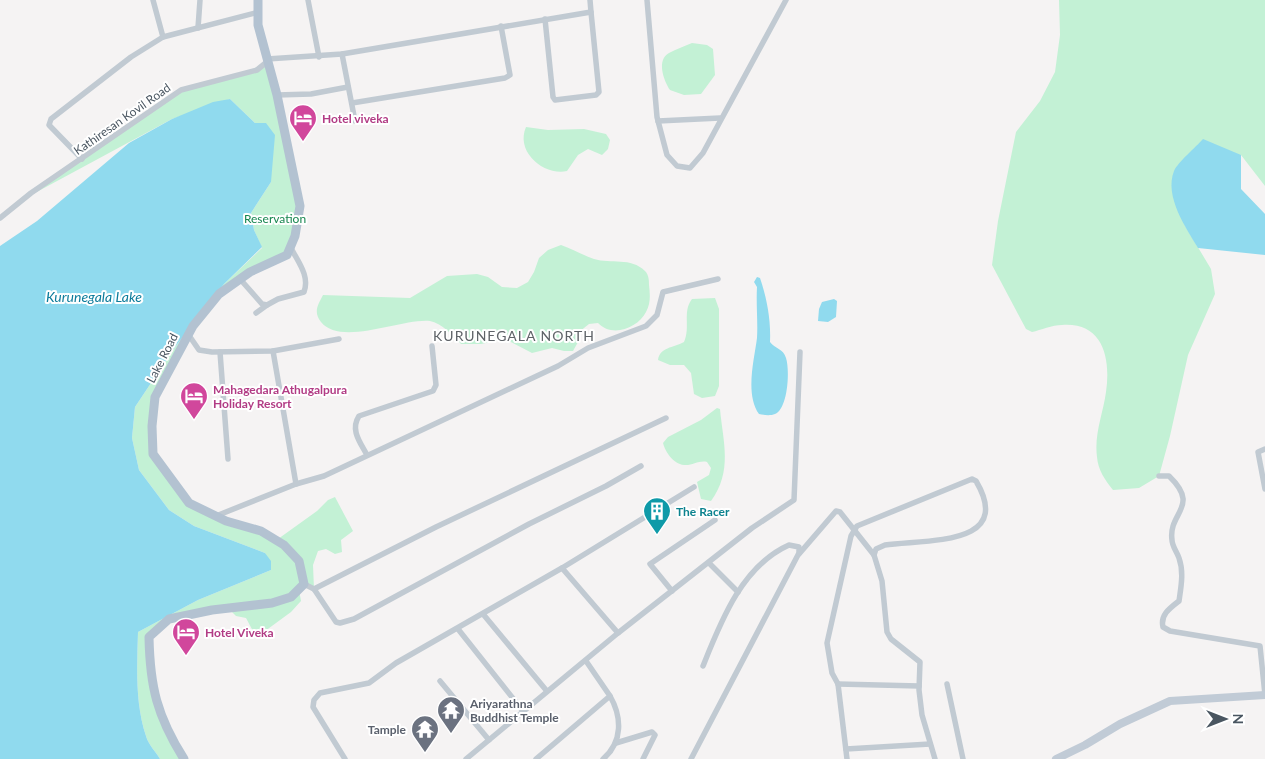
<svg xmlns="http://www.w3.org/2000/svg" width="1265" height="759" font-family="Lato,sans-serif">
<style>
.green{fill:#c3f1d5}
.water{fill:#90daee}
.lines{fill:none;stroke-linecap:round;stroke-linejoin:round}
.street{stroke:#c1cad2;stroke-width:5.5}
.secondary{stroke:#c1cbd6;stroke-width:8}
.primary{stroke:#b3c2d1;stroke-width:9}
.labels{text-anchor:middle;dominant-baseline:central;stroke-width:4;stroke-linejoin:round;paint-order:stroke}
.hotel-label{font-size:12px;font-weight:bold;fill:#b23c85;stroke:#fff;text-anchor:start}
.street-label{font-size:12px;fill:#4a5661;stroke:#fff}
.park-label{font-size:12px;fill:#17864f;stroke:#fff}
.culture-label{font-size:12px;font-weight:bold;fill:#0d838f;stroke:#fff;text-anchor:start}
.worship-label{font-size:12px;font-weight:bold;fill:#5b616d;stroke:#fff;text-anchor:start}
.water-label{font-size:14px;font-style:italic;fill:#0c7c9b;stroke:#fff}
.neighbourhood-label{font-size:14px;letter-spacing:1px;fill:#5f6368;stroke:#fff}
</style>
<rect width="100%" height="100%" fill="#f5f3f3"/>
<g class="green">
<path d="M1059,0h206v186l-24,-31 -57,69 27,45 4,25 -27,61 -18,81 -11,40 -20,12 -26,2c-8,-10 -15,-20 -16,-33 -3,-23 6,-43 9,-65 5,-34 -3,-70 -44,-67 -10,0 -21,5 -30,7l-6,-3 -34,-64 6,-44 18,-89 24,-31 15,-29 5,-37z"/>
<path d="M692,43l15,2 6,4 2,26 -14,19 -17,1 -14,-5c-6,-9 -14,-30 -1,-37 7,-4 16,-7 23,-10z"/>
<path d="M268,61l32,145 -13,49 -68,39 -26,32 -38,71 -2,57 36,49 89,36 39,-28 11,-11 7,-3 18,34 -12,9 1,12 -7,2 -9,-5 -8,2 -5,14 1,24 -10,-5 -5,6 2,11 -10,11 -30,22 -7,-1 -8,-15 -10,-2 -8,-8 -59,11 -20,18 4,58 31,64h-24c-4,-7 -12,-15 -14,-23 -11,-33 -9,-69 -8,-104l60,-32 73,-30 -6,-17 -71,-27 -25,-16 -30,-40 -7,-32 3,-31 40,-60 49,-63 38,-36 -8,-18 -3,-17 20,-31 -16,-59 -25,-24 -58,20 -152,82 161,-111 63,-16z"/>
<path d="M526,127l22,3 36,-1 22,5 4,6 -2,9 -6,6 -14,-6 -10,6 -11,16c-23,5 -52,-19 -41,-44z"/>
<path d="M561,245c11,4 22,10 33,14 17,5 37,-2 51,12 4,4 4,10 4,14 1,9 2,18 -3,27 -8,16 -34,26 -48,11l-9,1 -10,8 -1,10 -5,9h-9l-12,-3 -20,5 -27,-14 -24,5h-20c-7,-8 -20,-21 -31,-23 -28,-3 -89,26 -109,1 -8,-10 -3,-17 2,-27l87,3 37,-22 30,-2 11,3 14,10 15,1 11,-6 6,-10 5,-14 9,-8z"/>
<path d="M715,298l4,11v77l-4,10 -13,2 -8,-4 -3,-21 -7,-8h-14l-12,-5c2,-13 15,-12 26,-18 7,-15 -2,-30 8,-43z"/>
<path d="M717,408l3,1c3,33 13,62 -9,92l-10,-2 -4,-17 12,-7 2,-7 -4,-6c-8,-2 -15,4 -23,3 -11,-1 -19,-14 -21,-22l5,-6 33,-17z"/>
</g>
<g class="water">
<path d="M230,99l25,24h11l9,12 -4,47 -20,31 3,17 8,17 -38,37 -49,63 -40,60 -3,31 7,32 30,40 25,16 71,27 6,8v9l-73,30 -60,32c-1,35 -3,71 8,104 2,8 10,16 14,23h-160v-513l37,-25 92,-78 43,-24 41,-17z"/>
<path d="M1203,139l38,16v34l24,25v41l-67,-7c-12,-20 -34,-52 -24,-77 4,-9 22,-24 29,-32z"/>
<path d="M757,277l3,1c7,21 11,42 10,64 5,7 13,6 16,16 4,12 2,51 -11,56 -5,2 -11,1 -16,0 -14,-20 -5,-53 -2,-76 1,-16 -1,-34 0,-51l-3,-5z"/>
<polygon points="834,299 837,301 836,317 828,322 818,321 819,309 822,302"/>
</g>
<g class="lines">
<g class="street">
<polyline points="153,0 163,37"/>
<polyline points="308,0 319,57"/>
<polyline points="647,0 657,117 667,155 677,166 690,168 703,153 786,0"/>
<polyline points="545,19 553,97 555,100 596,95 599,92 591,12"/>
<polyline points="198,28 200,0"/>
<polyline points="342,54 355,121"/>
<polyline points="267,59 342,54 591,12 590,0"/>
<polyline points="277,95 311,94 348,87"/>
<polyline points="352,103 505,78 510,75 501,26"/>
<polyline points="658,121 720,118"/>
<polyline points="82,159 49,125 51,119 131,57 163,37 259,12"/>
<polyline points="0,218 31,193 181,90 257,70 268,61"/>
<path d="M240,279l22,25 5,1 11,-6 26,-7c6,-16 -6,-30 -13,-44"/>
<polyline points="256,313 267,305"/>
<polyline points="188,334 199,350 212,352 273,351 339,339"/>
<polyline points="273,351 296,484"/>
<polyline points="220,352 228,459"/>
<polyline points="1265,449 1258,452 1265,489"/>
<path d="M367,455c-7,-13 -17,-25 -8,-39l74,-25 3,-6 -4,-39"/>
<path d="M1159,476h10c32,31 -1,36 3,64 0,6 5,12 7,18 5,14 2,29 0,43 -9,7 -19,14 -16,26l7,4 90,15 5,49"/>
<polyline points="216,516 296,484 324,476 558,366 588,348 646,326 657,315 663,292 718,279"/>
<polyline points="799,554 836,511 840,512 874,555"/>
<polyline points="709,563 738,592"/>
<polyline points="562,568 618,633"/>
<polyline points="304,584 314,589 436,527 666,418"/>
<polyline points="314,589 336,622 340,623 354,619 529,524 606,486 641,466"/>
<polyline points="672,591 650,564 715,520"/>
<polyline points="483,614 546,690"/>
<polyline points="458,629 523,711"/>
<polyline points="440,681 489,740"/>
<polyline points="838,684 919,686"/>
<polyline points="947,684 963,759"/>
<polyline points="616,743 652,732 655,735 643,759"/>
<polyline points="846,749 930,744"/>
<polyline points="345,759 313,707 314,700 320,693 369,683 396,663 562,568 694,487"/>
<polyline points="466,759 618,633 752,528 794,500 800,352"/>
<polyline points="536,759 610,696 586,661"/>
<path d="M603,759c20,-17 19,-42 7,-63"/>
<path d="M691,759l108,-206v-6l-10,-2c-47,21 -68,76 -86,121"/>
<path d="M847,759l-9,-75 -6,-11 -5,-30 24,-107 6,-10 115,-47 4,2c39,66 -51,58 -91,64l-9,4 -2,6 8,26 5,51 4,7 29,23 -1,28 3,25 13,44"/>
</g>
<polyline class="secondary" points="1056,759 1085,745 1120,724 1170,701 1265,695"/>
<path class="primary" d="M184,759c-27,-43 -34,-72 -35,-122l20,-18 43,-9 60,-7 19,-6 13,-13 -5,-23 -15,-16 -23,-14 -35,-10 -37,-18 -36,-49 -1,-28 3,-29 38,-71 26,-32 31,-22 37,-17 8,-19 5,-30 -23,-111 -19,-70v-25"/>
</g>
<defs>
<g id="hotel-pin" transform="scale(1.4375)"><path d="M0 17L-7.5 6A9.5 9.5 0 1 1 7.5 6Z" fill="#d1479c" stroke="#fff"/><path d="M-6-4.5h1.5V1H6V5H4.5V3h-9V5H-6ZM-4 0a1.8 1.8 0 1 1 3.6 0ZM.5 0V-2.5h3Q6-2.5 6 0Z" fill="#fff"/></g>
<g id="building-pin" transform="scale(1.4375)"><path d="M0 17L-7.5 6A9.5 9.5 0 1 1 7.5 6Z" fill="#0f9aa8" stroke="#fff"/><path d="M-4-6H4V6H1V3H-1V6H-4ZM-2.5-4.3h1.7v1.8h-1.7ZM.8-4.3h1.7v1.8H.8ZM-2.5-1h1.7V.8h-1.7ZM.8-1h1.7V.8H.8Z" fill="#fff"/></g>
<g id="temple-pin" transform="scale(1.4375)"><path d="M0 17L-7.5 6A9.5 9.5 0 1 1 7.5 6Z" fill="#6b7280" stroke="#fff"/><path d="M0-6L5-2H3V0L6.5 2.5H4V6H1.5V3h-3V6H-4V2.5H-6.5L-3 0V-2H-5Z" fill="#fff"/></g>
</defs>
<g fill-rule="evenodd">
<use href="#hotel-pin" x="303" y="118"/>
<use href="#hotel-pin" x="194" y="396"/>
<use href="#building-pin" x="657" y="511"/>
<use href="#hotel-pin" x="186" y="632"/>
<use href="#temple-pin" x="451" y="710"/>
<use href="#temple-pin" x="425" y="729"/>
</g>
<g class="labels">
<g class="hotel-label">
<text x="322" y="118">Hotel viveka</text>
<text x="213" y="389">Mahagedara Athugalpura<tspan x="213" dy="14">Holiday Resort</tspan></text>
<text x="205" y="632">Hotel Viveka</text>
</g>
<g class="street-label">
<text transform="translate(122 119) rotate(-35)">Kathiresan Kovil Road</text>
<text transform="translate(162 358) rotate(-63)">Lake Road</text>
</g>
<g class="park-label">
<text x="275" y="218">Reservation</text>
</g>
<g class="culture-label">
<text x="676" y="511">The Racer</text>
</g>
<g class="worship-label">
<text x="470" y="703">Ariyarathna<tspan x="470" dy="14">Buddhist Temple</tspan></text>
<text x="406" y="729" text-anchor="end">Tample</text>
</g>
<g class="water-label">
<text x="94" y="296">Kurunegala Lake</text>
</g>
<g class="neighbourhood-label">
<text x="514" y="335">KURUNEGALA NORTH</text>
</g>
</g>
<g transform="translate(1225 719) rotate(90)" stroke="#ffffff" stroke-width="4" paint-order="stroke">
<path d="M0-4L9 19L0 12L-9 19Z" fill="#4a5661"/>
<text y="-8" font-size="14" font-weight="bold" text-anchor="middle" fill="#4a5661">N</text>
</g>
</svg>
